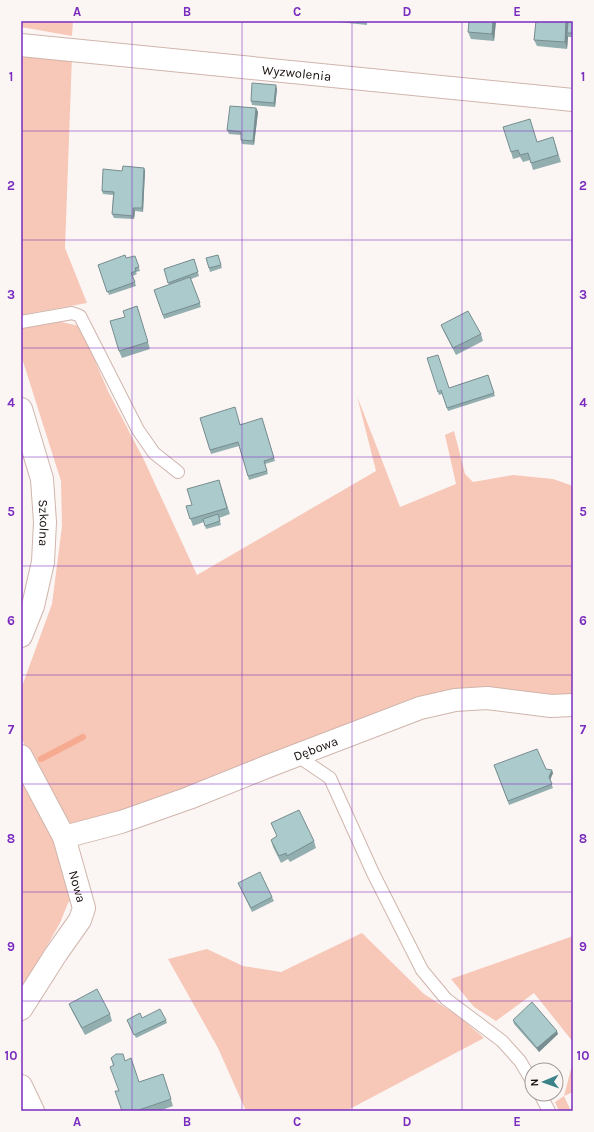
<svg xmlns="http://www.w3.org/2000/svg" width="594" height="1132" font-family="Karla,sans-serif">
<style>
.green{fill:#f7c7b7}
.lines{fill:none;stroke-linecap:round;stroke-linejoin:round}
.stream{stroke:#f6ab91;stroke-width:6}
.lane-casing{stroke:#d0b5ac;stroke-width:14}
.street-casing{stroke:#d0b5ac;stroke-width:24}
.lane{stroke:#fff;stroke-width:12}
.street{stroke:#fff;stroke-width:22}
.wall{fill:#93aeaf}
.shaded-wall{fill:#788d8f}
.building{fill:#abcacc;stroke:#788d8f}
.grid{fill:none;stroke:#7b2cbf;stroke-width:1;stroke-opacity:0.55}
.labels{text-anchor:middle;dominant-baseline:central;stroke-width:3;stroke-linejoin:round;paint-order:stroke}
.street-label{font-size:13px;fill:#180f0c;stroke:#fbf6f4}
.neatline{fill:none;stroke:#7b2cbf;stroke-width:1.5}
.grid-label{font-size:13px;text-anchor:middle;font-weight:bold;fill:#7b2cbf}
</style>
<rect width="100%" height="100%" fill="#fbf6f4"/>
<g class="green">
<polygon points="21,21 73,21 72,36 21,27"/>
<polygon points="21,51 72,56 65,248 87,303 21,315"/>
<polygon points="45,321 61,322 80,326 108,391 144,460 197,575 376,471 357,396 400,507 456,484 445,435 454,431 465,474 473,482 513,475 553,479 573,486 573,696 556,698 520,693 470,687 410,699 108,819 67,825 35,767 21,737 21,689 52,604 62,526 61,481 21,355 21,327"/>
<polygon points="21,774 58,845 72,898 68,903 60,923 21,991"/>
<polygon points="362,933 424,994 457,1015 484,1038 346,1111 246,1111 218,1048 168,959 207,949 243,966 281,972"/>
<polygon points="573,936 573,1042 534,993 496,1021 474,1007 451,979"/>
<polygon points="573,1061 573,1092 564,1096 571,1111 559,1111 555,1102 564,1096"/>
</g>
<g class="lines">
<polyline class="stream" points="41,759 83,737"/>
<g class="lane-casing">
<g id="lane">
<polyline points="21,322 72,313 80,316 138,430 154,453 178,472"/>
<polyline points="296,755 330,778 373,873 422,970 446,999 502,1041 520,1061 532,1081"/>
<polyline points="540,1094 549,1111"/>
</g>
</g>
<g class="street-casing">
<g id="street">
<path id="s1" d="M21,45l552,55"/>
<path id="s2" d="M21,409l21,70 3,43 -2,40 -10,44 -12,30"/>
<path id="s3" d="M21,756l43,81 20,71 -4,12 -24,34 -35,55"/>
<path id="s4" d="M64,837l57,-15 68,-24 77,-31 154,-59 35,-8 32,-2 64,8 22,-1"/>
<polyline points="21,1086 33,1111"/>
</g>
</g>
<use href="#lane" class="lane"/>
<use href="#street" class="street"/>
</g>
<g class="wall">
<polygon points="338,21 367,21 367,25 338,22"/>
<polygon points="496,21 494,41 471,39 468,32"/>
<polygon points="536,21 569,21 569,22 573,22 573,37 568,37 567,49 537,46 534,40"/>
<polygon points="277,89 275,107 252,105 251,101"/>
<polygon points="256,108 258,112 254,145 242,144 241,140 241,135 229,134 227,130"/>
<polygon points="530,119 537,142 553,137 561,162 533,170 530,160 523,162 520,157 513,159 511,152"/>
<polygon points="144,168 145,171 143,212 135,211 134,219 114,218 112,214 113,195 103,194 102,191 122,171"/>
<polygon points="218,255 222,268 210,272 206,258"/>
<polygon points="126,258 136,259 140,271 136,272 137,274 133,276 136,286 109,295 98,265"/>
<polygon points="194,259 199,276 191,279 201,307 164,319 154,290 169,285 164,269"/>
<polygon points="137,306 150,349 122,358 119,351 125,317"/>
<polygon points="441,325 481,334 483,341 456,355 444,332"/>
<polygon points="488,375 495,396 448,411 442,394 439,395 438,392"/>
<polygon points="200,418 240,424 263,421 275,461 265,464 268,474 249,480 239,446 211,454"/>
<polygon points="219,480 230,514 219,518 221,525 206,529 204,522 193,526 186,506 192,505"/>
<polygon points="494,765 546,769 553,773 550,780 553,788 509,805"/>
<polygon points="271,823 314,841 316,848 290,862 288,859 281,863 273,847 271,840 277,836"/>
<polygon points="238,883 272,897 274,901 252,912"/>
<polygon points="69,1004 110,1014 112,1021 85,1035 72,1011"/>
<polygon points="142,1018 166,1020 167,1023 136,1038 127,1020"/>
<polygon points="513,1020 558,1034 539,1052 514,1024"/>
<polygon points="111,1058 125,1061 139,1082 163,1074 173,1106 159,1111 122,1111 119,1091 113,1065"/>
</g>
<g class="shaded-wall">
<polygon points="493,21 496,21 494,41 492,34"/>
<polygon points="566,21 569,21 568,33 567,33 568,37 567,49 565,42"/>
<polygon points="276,85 277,89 275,107 274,103"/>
<polygon points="256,108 258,112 254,145 253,141"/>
<polygon points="144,168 145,171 143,212 142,208"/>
<polygon points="133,208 135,211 134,219 133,216"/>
<polygon points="552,770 553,773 550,780 549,777"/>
<polygon points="557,1031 558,1034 539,1052 537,1048"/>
</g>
<g class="building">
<polygon points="469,21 493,21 492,34 468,32"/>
<polygon points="536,21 566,21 565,42 534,40"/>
<polygon points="568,22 573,22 573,33 567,33"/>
<polygon points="252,83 276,85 274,103 251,101"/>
<polygon points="230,106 256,108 253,141 241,140 241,132 227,130"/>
<polygon points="530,119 537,142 553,137 558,155 531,163 528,153 520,155 518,150 511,152 503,127"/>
<polygon points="123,166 144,168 142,208 133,208 133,216 112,214 114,192 102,191 103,169 122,171"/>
<polygon points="125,255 126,258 135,256 139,267 135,268 136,271 131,273 135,282 107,292 98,265"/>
<polygon points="218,255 221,265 209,268 206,258"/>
<polygon points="194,259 198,272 168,283 164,269"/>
<polygon points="190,277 200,303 163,315 154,290"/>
<polygon points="137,306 148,342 119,351 110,321 125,317 123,311"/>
<polygon points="468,311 481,334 453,348 441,325"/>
<polygon points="438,355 449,388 488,375 494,393 447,408 441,390 438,392 427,358"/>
<polygon points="235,407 240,425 262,418 274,458 264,461 267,471 248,476 238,442 210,450 200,418"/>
<polygon points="219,480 227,508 190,519 186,506 192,505 187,489"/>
<polygon points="218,514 220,521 205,526 203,519"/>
<polygon points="537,749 546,769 552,770 549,777 552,784 508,801 494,765"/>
<polygon points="299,810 314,841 287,856 286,853 279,856 271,840 277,836 271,823"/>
<polygon points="260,872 272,897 251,908 238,883"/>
<polygon points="97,989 110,1014 82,1028 69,1004"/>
<polygon points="532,1002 557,1031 537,1048 513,1020"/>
<polygon points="160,1009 166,1020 134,1035 127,1020 140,1013 142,1018"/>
<polygon points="116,1054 123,1054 125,1061 131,1058 139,1082 163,1074 171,1099 136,1111 122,1111 115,1091 119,1091 110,1067 114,1065 111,1058"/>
</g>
<path class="grid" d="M132,21v1090M242,21v1090M352,21v1090M462,21v1090M21,131h552M21,240h552M21,348h552M21,457h552M21,566h552M21,675h552M21,784h552M21,892h552M21,1001h552"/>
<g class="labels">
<g class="street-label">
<text stroke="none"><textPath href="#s1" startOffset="277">Wyzwolenia</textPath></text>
<text stroke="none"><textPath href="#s2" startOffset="117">Szkolna</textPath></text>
<text stroke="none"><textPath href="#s4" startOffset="267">Dębowa</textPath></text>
<text stroke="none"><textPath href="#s3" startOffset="143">Nowa</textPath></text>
</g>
</g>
<rect width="594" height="1132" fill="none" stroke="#fbf6f4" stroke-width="44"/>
<g transform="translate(544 1082) rotate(268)"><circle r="19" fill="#fbf6f4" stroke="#a09a97"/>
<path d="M0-3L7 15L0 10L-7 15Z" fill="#3b8388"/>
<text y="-6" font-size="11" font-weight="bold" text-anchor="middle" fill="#180f0c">N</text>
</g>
<rect x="22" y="22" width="550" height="1088" class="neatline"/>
<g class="grid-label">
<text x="77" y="16">A</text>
<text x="187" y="16">B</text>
<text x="297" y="16">C</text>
<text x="407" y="16">D</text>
<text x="517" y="16">E</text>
<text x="11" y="81">1</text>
<text x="583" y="81">1</text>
<text x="11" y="190">2</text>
<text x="583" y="190">2</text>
<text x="11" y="299">3</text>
<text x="583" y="299">3</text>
<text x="11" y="407">4</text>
<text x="583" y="407">4</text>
<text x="11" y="516">5</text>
<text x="583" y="516">5</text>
<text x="11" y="625">6</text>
<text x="583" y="625">6</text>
<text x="11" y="734">7</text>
<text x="583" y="734">7</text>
<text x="11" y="843">8</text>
<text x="583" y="843">8</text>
<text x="11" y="951">9</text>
<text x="583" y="951">9</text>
<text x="11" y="1060">10</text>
<text x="583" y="1060">10</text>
<text x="77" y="1126">A</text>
<text x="187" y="1126">B</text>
<text x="297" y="1126">C</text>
<text x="407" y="1126">D</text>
<text x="517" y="1126">E</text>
</g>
</svg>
